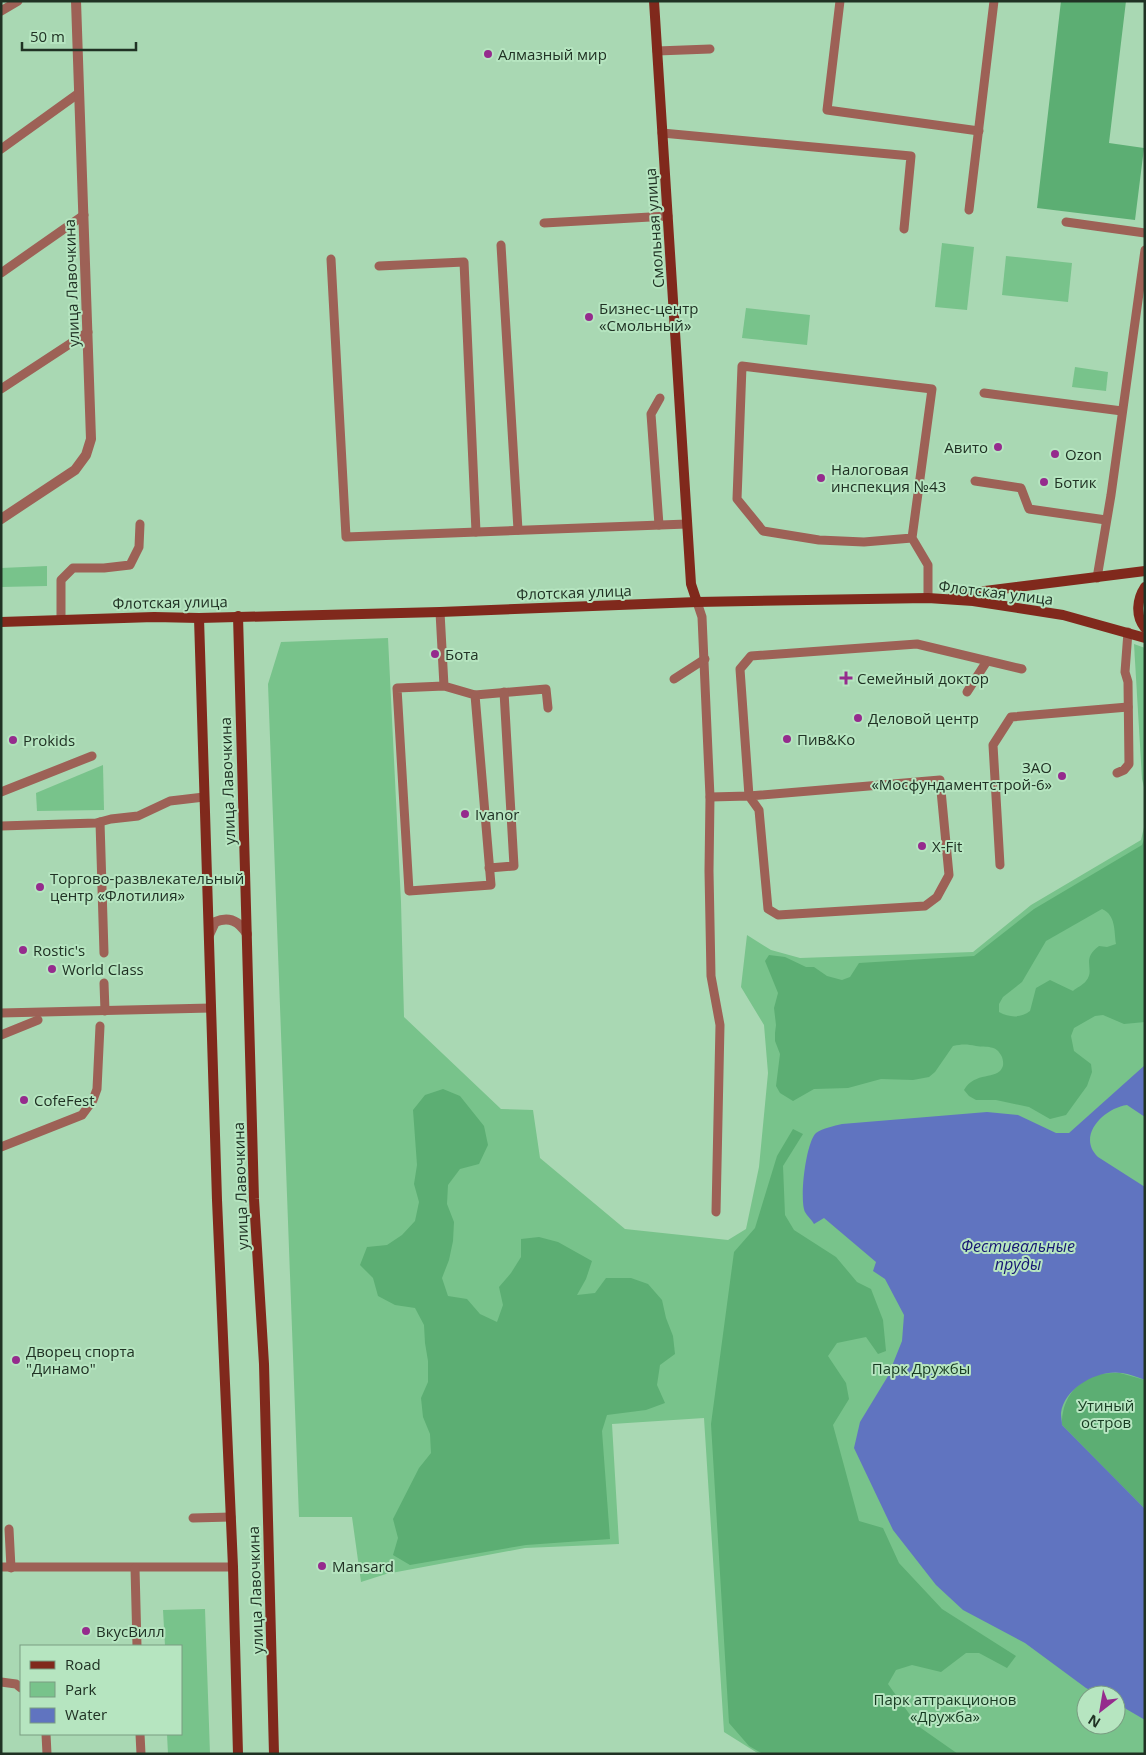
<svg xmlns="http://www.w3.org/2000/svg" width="1146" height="1755" font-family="'Open Sans',sans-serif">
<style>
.green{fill:#78c38b;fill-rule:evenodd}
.forest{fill:#5cae73;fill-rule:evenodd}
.water{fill:#6074c0}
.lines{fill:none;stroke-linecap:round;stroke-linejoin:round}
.lane{stroke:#9d6156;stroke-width:9}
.street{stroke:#9d6156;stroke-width:10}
.secondary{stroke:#80291c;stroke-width:10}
.poi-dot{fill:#952b8d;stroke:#b6e5c0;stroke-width:2}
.labels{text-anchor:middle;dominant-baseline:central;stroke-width:4;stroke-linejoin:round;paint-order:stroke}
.poi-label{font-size:15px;fill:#203224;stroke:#b6e5c0;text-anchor:start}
.street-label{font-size:15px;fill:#203224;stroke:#b6e5c0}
.park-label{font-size:15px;fill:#173a21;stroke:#b6e5c0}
.water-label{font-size:16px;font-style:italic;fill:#161773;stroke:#b6e5c0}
</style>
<rect width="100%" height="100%" fill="#a9d8b3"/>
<g class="green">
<polygon points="942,243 974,247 967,310 935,307"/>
<polygon points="1006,256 1072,263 1068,302 1002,295"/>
<polygon points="746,308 810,315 807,345 742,338"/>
<polygon points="1075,367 1108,372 1106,391 1072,387"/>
<polygon points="47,566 47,586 1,587 1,568"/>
<path d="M388,638l13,264 3,115 97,92 32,1 7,48 85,71 103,11 18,-11 13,-62 9,-94 -4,-48 -23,-38 6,-52 24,15 29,8 173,-6 58,-47 110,-65 4,-17v931h-386l-35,-22 -20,-314 -92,6 7,120 -94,4 -139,26 -25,8 -9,-65h-53l-31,-833 13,-42zM1086,1695h30v30h-30z"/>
<polygon points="1134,644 1145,648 1145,791 1142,779"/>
<polygon points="103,765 104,810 37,811 36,793"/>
<polygon points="205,1609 210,1754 168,1754 167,1734 181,1734 181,1646 165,1646 163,1610"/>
</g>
<g class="forest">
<polygon points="1061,1 1126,1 1109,143 1144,148 1135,220 1037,208"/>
<path d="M1145,836v186l-21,2 -21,-9 -8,1 -21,12 -3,8 3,15 17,13 1,8 -5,14 -21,29 -16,4 -21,-12 -33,-7h-20l-7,-4 -5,-6c11,-19 33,-10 38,-22 2,-3 1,-8 0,-11 -6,-13 -15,-9 -26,-11 -9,-2 -14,-2 -23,0l-18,26 -6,5 -16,3 -32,-1 -33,9 -34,1 -21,12 -13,-8 -4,-7 4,-32 -5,-13v-8l1,-8 -2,-17 4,-15 -13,-32 4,-6 16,2 21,10h8l13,9 15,4 8,-3 9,-14 115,-7 60,-47 108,-64zM1102,909c14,6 12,22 14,35l-9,3 -8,-1c-19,14 -3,23 -13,35 -3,4 -10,7 -13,10l-23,-11 -14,8 -6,23c-9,7 -20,7 -31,1v-8l4,-7 19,-15 24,-41z"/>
<polygon points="443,1089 460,1096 484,1126 488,1145 479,1164 460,1169 448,1185 447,1204 454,1222 453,1241 449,1260 442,1278 448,1296 467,1299 480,1314 497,1322 503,1305 499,1287 511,1273 521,1257 521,1239 539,1237 558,1242 592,1261 586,1279 577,1295 595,1293 606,1278 631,1278 648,1284 662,1300 666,1318 673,1336 675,1354 660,1365 657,1385 665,1403 646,1410 607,1415 602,1431 610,1539 526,1545 410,1565 393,1555 398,1538 393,1519 419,1468 431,1453 430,1434 423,1417 421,1398 428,1382 428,1361 425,1343 424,1325 415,1308 395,1305 378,1296 373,1278 360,1265 367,1247 387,1245 402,1235 415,1221 419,1202 414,1184 417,1165 413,1110 425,1095"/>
<polygon points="793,1129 803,1134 783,1166 785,1215 794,1230 836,1257 857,1282 871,1289 883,1320 886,1351 878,1354 866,1337 837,1343 828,1356 846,1383 849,1399 833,1425 859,1521 883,1528 899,1563 942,1609 1016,1656 1007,1668 979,1653 966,1653 941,1672 912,1665 896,1670 888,1684 918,1726 958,1754 763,1754 749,1746 729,1723 711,1424 734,1252 755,1228 777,1156"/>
<path d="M1120,1373l25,7v129l-83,-84c-1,-23 12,-43 35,-50 7,-2 16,-2 23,-2z"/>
</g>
<path class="water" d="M1145,1065v52l-18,-12c-23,3 -51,31 -29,52l47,30v193c-8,-3 -16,-6 -23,-7 -24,-4 -58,15 -61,40 0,4 1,9 1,12l83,84v211l-29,-17v-8h-16l-14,-7 -61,-45 -62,-33 -27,-25 -43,-55 -39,-82 6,-26 28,-46 14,-35 2,-26 -19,-36 -12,-8 3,-9 -52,-44 -10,6c-2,-4 -7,-8 -9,-12 -6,-13 1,-70 11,-79 7,-5 18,-7 26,-9l145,-12 31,3 38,18h13z"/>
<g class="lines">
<g class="lane">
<polyline points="840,1 827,110 979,131"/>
<polyline points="1,11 18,1"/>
<polyline points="657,51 710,49"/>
<polyline points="662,133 911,156 904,229"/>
<polyline points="1,149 79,93"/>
<polyline points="969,210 994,1"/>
<polyline points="1066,222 1145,233"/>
<polyline points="544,223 668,216"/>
<polyline points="501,245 518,530"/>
<polyline points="331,259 346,537 687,524"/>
<polyline points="379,266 464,262 476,532"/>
<polyline points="1,273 84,215"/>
<polyline points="1,389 88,332"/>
<polyline points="984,393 1122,411"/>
<polyline points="975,481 1021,488 1029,509 1106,520"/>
<polyline points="659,525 651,414 660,398"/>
<polyline points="912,538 864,542 819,540 763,531 737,499 742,366 932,389 912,538 928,565 928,598"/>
<polyline points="1097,578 1111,495 1145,250"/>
<polyline points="697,602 702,617 710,797 709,871 711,976 720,1025 716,1212"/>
<polyline points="440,612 444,686 397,688 409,891 491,885 475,695 444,686"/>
<polyline points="61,620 61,580 73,568 104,568 130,565 139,547 140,524"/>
<polyline points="674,679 705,659"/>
<polyline points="967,692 987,661"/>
<polyline points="475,695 546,689 548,708"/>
<polyline points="1117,773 1124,770 1129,764 1128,682 1125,672 1128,632"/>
<polyline points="1,792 92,756"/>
<polyline points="710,797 749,796 940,780 949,875 937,897 925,906 778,915 768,909 759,810 749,796 740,669 751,656 917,644 1022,669"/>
<polyline points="100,822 104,953"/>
<polyline points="1,826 96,823 111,819 138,816 170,801 204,797"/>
<polyline points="1000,865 993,745 1011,717 1128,707"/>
<polyline points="489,868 514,866 504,692"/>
<polyline points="104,983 105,1011"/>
<polyline points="1,1013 211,1008"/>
<polyline points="1,1035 38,1020"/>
<polyline points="1,1147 82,1115 93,1100 97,1089 100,1026"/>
<polyline points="193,1518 231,1517"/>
<polyline points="9,1529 11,1568"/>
<polyline points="1,1567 233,1567"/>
<polyline points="135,1568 137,1646"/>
<polyline points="1,1682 16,1684 21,1688"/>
<polyline points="46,1734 47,1754"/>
<polyline points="140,1734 141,1754"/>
</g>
<g class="street">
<polyline points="1,519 75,470 86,455 91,439 76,1"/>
<path d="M209,935l6,-13c14,-6 24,-1 32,12"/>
</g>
<g class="secondary">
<polyline points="654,1 691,584 697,602"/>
<path d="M1145,587c-8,12 -10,29 0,41"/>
<polyline points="953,595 1145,571"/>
<polyline points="238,616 254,1199 264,1364 274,1754"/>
<polyline points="199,618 217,1200 233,1567 238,1754"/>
<polyline points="1,622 154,617 199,618 440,612 697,602 928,598 973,601 1063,615 1145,638"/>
</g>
</g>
<g class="poi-dot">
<circle cx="488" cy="54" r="5"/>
<circle cx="589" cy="317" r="5"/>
<circle cx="998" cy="447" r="5"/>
<circle cx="1055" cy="454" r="5"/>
<circle cx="821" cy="478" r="5"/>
<circle cx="1044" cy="482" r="5"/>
<circle cx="435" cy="654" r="5"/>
<path d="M843.5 670.5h5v5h5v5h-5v5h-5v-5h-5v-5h5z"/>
<circle cx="858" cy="718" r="5"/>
<circle cx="787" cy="739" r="5"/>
<circle cx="13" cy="740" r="5"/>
<circle cx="1062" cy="776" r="5"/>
<circle cx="465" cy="814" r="5"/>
<circle cx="922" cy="846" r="5"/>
<circle cx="40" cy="887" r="5"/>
<circle cx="23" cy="950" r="5"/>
<circle cx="52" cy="969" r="5"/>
<circle cx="24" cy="1100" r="5"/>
<circle cx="16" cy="1360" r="5"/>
<circle cx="322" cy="1566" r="5"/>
<circle cx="86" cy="1631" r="5"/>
</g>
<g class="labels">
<g class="poi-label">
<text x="498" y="54">Алмазный мир</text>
<text x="599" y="308">Бизнес-центр<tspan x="599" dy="17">«Смольный»</tspan></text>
<text x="988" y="447" text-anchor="end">Авито</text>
<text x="1065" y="454">Ozon</text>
<text x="831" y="469">Налоговая<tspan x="831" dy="17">инспекция №43</tspan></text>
<text x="1054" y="482">Ботик</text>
<text x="445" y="654">Бота</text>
<text x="857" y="678">Семейный доктор</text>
<text x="868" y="718">Деловой центр</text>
<text x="797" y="739">Пив&amp;Ко</text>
<text x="23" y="740">Prokids</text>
<text x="1052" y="767" text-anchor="end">ЗАО<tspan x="1052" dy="17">«Мосфундаментстрой-6»</tspan></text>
<text x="475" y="814">Ivanor</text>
<text x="932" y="846">X-Fit</text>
<text x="50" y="878">Торгово-развлекательный<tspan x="50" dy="17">центр «Флотилия»</tspan></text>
<text x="33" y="950">Rostic's</text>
<text x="62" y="969">World Class</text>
<text x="34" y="1100">CofeFest</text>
<text x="26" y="1351">Дворец спорта<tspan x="26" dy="17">"Динамо"</tspan></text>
<text x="332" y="1566">Mansard</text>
<text x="96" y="1631">ВкусВилл</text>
</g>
<g class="street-label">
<text transform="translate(654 228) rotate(-94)">Смольная улица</text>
<text transform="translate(71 283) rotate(-92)">улица Лавочкина</text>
<text transform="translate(574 592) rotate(-2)">Флотская улица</text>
<text transform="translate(996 592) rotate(7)">Флотская улица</text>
<text transform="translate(170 602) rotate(-1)">Флотская улица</text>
<text transform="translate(227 781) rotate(-92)">улица Лавочкина</text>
<text transform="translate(240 1186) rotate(-92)">улица Лавочкина</text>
<text transform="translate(255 1590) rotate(-92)">улица Лавочкина</text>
</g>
<g class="park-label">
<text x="921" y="1368">Парк Дружбы</text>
<text x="1106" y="1405">Утиный<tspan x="1106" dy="17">остров</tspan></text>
<text x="945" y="1699">Парк аттракционов<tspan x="945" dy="17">«Дружба»</tspan></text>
</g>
<g class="water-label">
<text x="1018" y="1246">Фестивальные<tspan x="1018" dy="18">пруды</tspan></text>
</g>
</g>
<rect width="1146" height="1755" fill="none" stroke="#203224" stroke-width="5"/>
<rect x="20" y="1645" width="162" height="90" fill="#b6e5c0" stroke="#7a9d82"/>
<rect x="30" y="1661" width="25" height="8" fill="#80291c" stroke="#7a9d82"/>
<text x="65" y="1670" font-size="15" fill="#203224">Road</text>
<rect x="30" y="1682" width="25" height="15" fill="#78c38b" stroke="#7a9d82"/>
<text x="65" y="1695" font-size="15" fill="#203224">Park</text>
<rect x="30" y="1708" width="25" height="15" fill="#6074c0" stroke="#7a9d82"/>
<text x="65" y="1720" font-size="15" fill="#203224">Water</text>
<g transform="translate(1101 1710) rotate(211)"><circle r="24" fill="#b6e5c0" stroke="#7a9d82"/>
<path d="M0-4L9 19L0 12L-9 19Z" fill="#952b8d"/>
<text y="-8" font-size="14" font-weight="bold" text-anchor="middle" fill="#203224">N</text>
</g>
<path d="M22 42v8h114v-8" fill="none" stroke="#203224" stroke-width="2.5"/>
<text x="30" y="42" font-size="15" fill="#203224" stroke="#b6e5c0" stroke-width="4" paint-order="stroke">50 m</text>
</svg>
